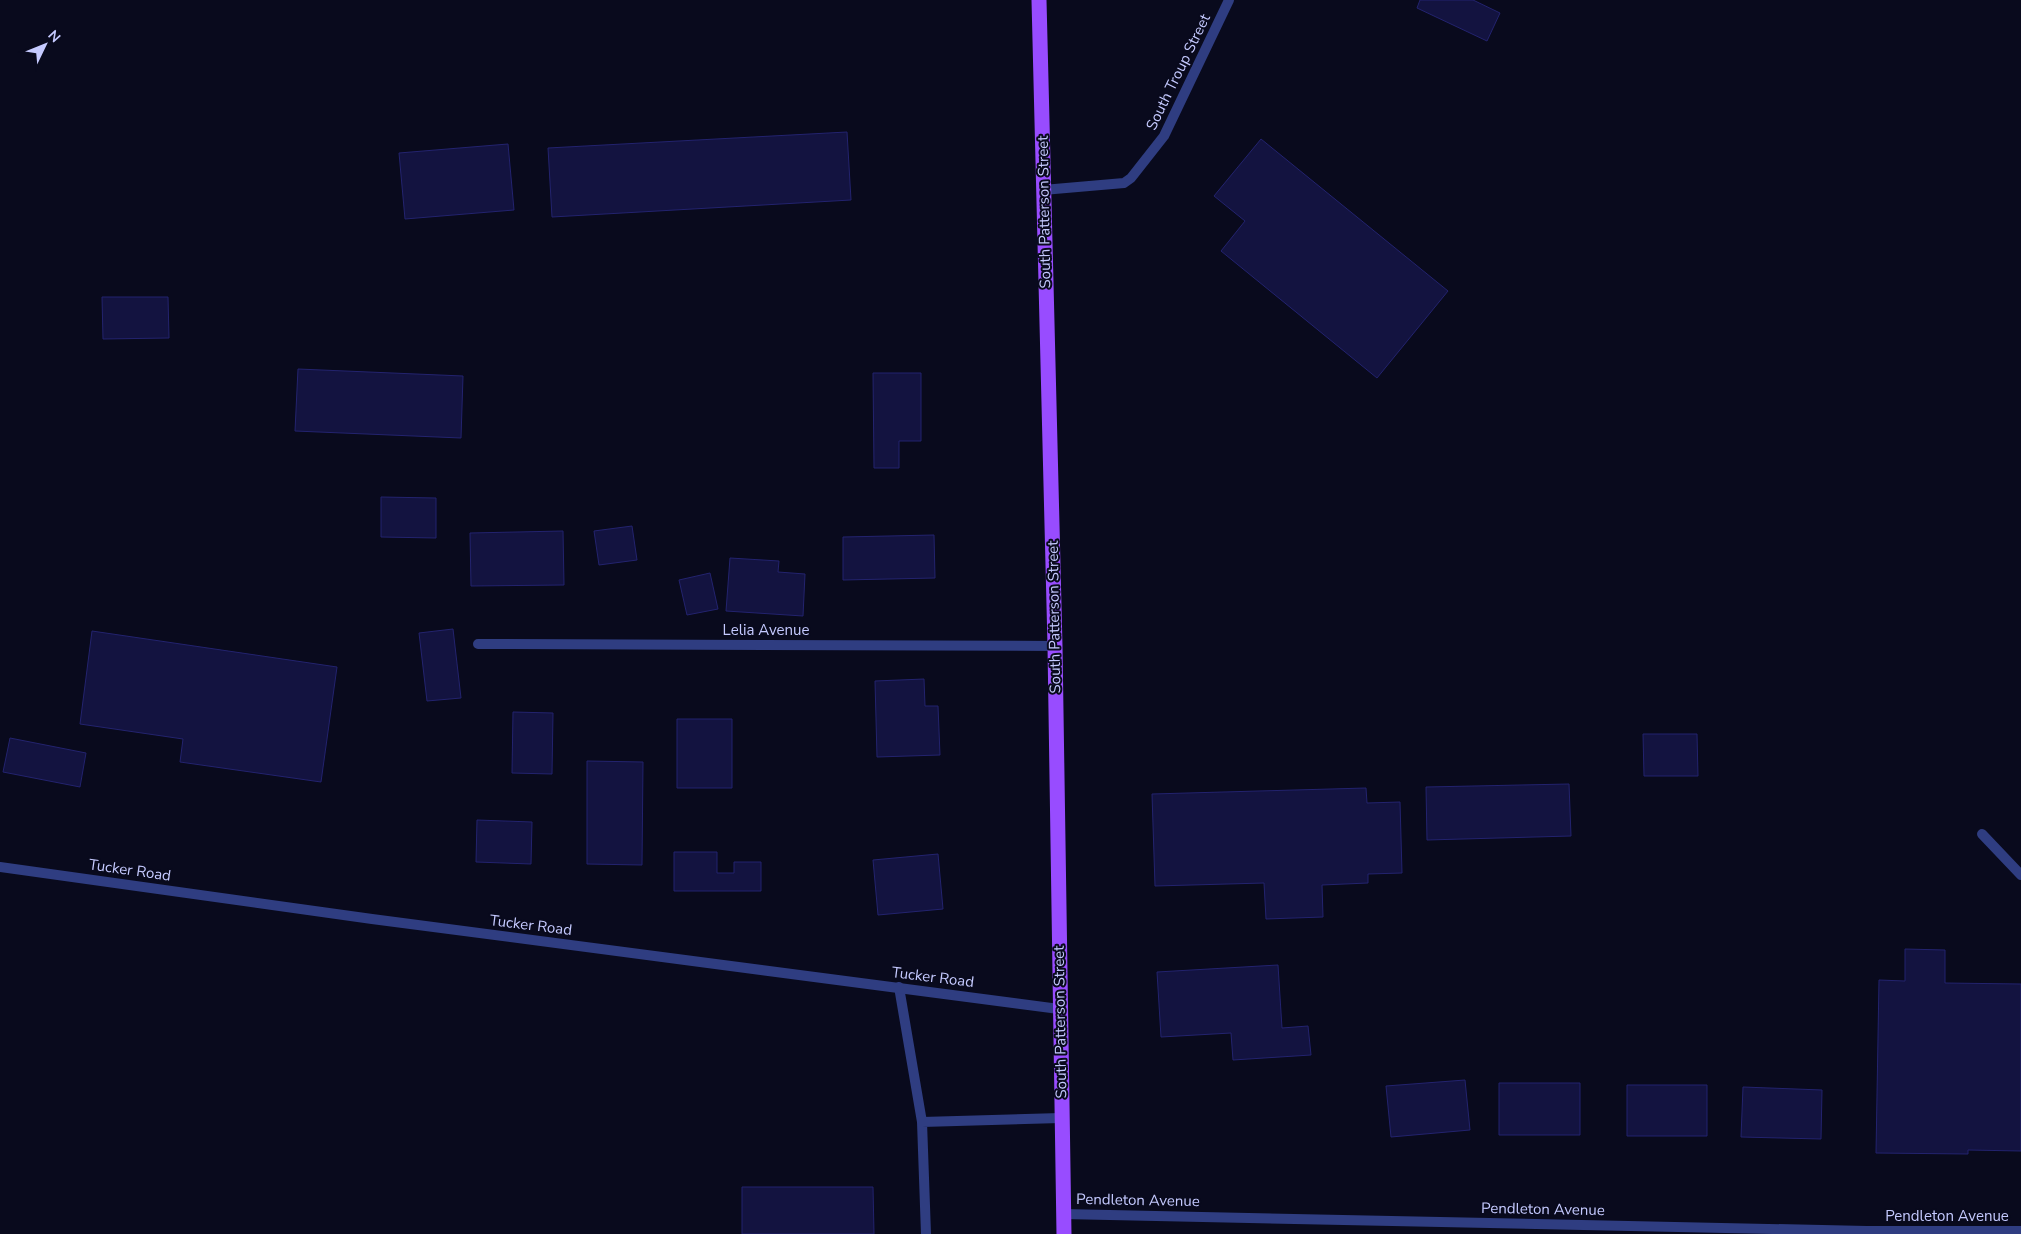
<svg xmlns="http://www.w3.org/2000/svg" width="2021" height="1234" viewBox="0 0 2021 1234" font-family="'Nunito Sans',sans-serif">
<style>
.building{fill:#131340;stroke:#23236e}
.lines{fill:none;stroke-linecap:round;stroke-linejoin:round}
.lane{stroke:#2f3d81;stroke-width:10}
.street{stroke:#2f3d81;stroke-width:10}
.primary{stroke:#984cff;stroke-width:15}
.labels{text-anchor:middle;stroke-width:4;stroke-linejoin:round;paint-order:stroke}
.street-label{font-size:15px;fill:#c5caff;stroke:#090a1d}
</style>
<rect width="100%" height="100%" fill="#090a1d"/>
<!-- building -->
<path class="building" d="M1420,0H1473L1500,13L1487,41L1417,8Z
M847,132L851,200L552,217L548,148Z
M1261,139L1448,291L1377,378L1221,251L1245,221L1214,196Z
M508,144L514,210L405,219L399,153Z
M102,297H168L169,338L103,339Z
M298,369L463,376L461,438L295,431Z
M873,373H921V441H899V468H874Z
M381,497L436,498V538L381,537Z
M632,526L637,560L599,565L594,531Z
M563,531L564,585L471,586L470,533Z
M934,535L935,578L843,580V537Z
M730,558L779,561L778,572L805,574L803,616L726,611Z
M710,573L718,609L687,615L679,580Z
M453,629L461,698L427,701L419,633Z
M92,631L337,667L321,782L180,762L183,739L80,724Z
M924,679L925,706H938L940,755L877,757L875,681Z
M513,712L553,713L552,774L512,773Z
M677,719H732V788H677Z
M1643,734H1697L1698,776H1644Z
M10,738L86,753L80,787L3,772Z
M587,761L643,762L642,865L587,864Z
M1569,784L1571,836L1427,840L1426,787Z
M1366,788L1367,803L1400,802L1402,873L1368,874V883L1322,885L1323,917L1266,919L1264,883L1155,886L1152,794Z
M477,820L532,822L531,864L476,862Z
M674,852H717V873H734V862H761V891H674Z
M938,854L943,909L878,915L873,860Z
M1905,949L1945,950V983L2021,984V1151L1968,1150V1154L1876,1153L1879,980L1905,981Z
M1278,965L1282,1028L1308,1026L1311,1055L1233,1060L1231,1033L1161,1037L1157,972Z
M1465,1080L1470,1130L1391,1137L1386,1086Z
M1499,1083H1580V1135H1499Z
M1627,1085H1707V1136H1627Z
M1743,1087L1822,1090L1821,1139L1741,1137Z
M742,1187H873L874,1234H742Z"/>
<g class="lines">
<!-- lane -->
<path class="lane" d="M899,987L922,1122
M926,1234L922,1122L1061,1118"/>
<!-- street -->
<path class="street" d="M1043,190L1124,183L1131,178L1164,136L1229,0
M478,644L1055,646
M1982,834L2021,875
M0,867L372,919L1059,1009
M1063,1214L1867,1231H2021"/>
<!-- primary -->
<path class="primary" d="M1039,0L1055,646L1064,1234"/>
</g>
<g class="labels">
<!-- street labels -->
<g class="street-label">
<text transform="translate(1178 72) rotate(-64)" y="5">South Troup Street</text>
<text transform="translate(1044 212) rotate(-91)" y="5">South Patterson Street</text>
<text transform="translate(1054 617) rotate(-91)" y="5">South Patterson Street</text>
<text x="766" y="635">Lelia Avenue</text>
<text transform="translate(130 870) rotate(8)" y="5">Tucker Road</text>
<text transform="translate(531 925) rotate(7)" y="5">Tucker Road</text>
<text transform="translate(933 977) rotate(7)" y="5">Tucker Road</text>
<text transform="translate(1060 1022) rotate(-91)" y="5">South Patterson Street</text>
<text transform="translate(1138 1200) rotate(1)" y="5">Pendleton Avenue</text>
<text transform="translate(1543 1209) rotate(1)" y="5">Pendleton Avenue</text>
<text x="1947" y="1221">Pendleton Avenue</text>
</g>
</g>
<!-- north arrow -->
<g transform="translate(45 45) rotate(47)" stroke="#090a1d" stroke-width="4" paint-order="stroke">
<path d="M0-4L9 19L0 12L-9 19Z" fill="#c5caff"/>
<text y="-8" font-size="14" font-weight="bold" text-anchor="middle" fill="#c5caff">N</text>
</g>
</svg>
